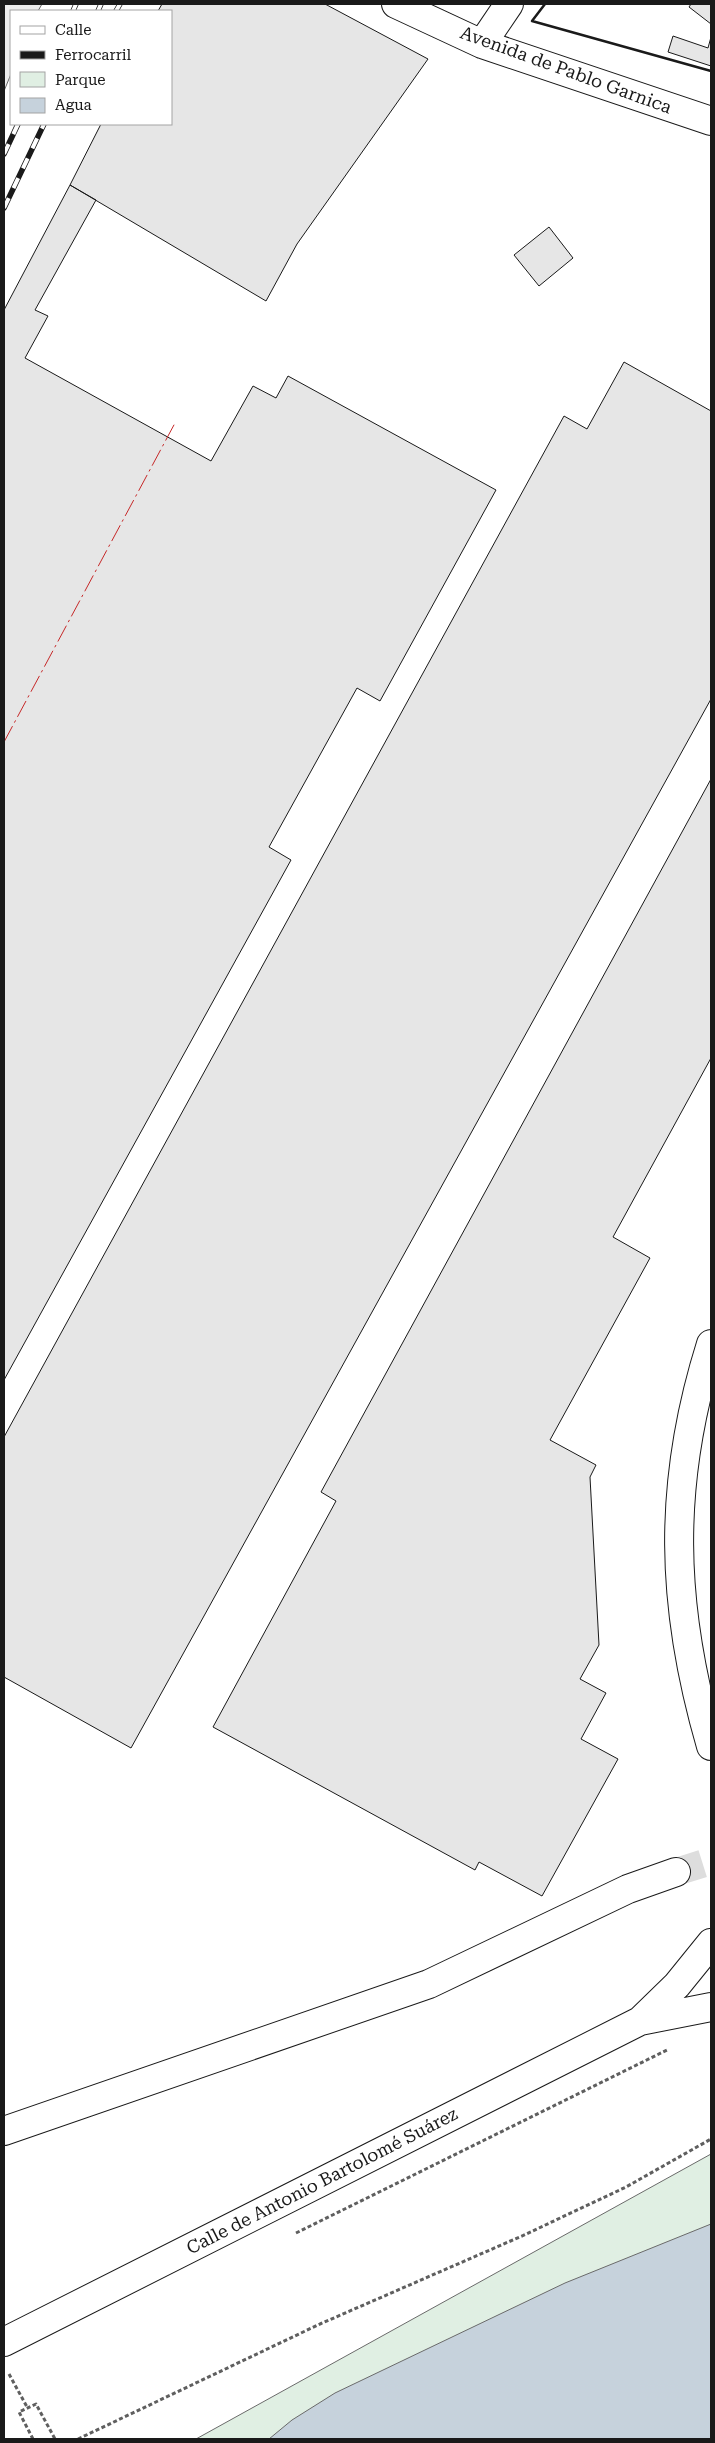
<svg xmlns="http://www.w3.org/2000/svg" width="715" height="2443" viewBox="0 0 715 2443" font-family="'Roboto Serif',serif">
<style>
.green{fill:#e0efe3;stroke:#6a6a6a}
.parking{fill:#ededed;stroke:#6a6a6a}
.water{fill:#c6d2dc;stroke:#6a6a6a}
.building{fill:#e6e6e6;stroke:#1a1a1a}
.lines{fill:none;stroke-linecap:round;stroke-linejoin:round}
.minor-tunnel{stroke:#ddd;stroke-width:28;stroke-dasharray:28 14;stroke-linecap:butt}
.minor-casing{stroke:#1a1a1a;stroke-width:30}
.major-casing{stroke:#1a1a1a;stroke-width:30}
.path{stroke:#5f5f5f;stroke-width:3;stroke-dasharray:4 2.5;stroke-linecap:butt}
.minor{stroke:#fff;stroke-width:28}
.major{stroke:#fff;stroke-width:28}
.rail-casing{stroke:#1a1a1a;stroke-width:5.5}
.rail{stroke:#fff;stroke-width:4;stroke-dasharray:11;stroke-linecap:butt}
.wall{stroke:#1a1a1a;stroke-width:2.5}
.power{stroke:#c62828;stroke-width:1;stroke-dasharray:18 4 2.5 4;stroke-linecap:butt}
.labels{text-anchor:middle;stroke-width:4;stroke-linejoin:round;paint-order:stroke}
.street-label{font-size:18px;fill:#1a1a1a;stroke:#fff}
</style>
<rect width="100%" height="100%" fill="#fff"/>
<!-- green -->
<path class="green" d="M711,2154V2253L297,2439H196Z"/>
<!-- parking -->
<path class="parking" d="M4,4H42L38,11H11V74L4,91Z"/>
<!-- water -->
<path class="water" d="M711,2224V2439H269L292,2420L335,2393L565,2283Z"/>
<!-- building -->
<path class="building" d="M162,4H325L428,59L297,244L266,301L70,185L101,124H171V11H158Z
M691,4H711V24L689,7Z
M673,36L708,48L711,37V66L668,52Z
M70,185L96,200L35,310L48,316L25,358L211,461L253,386L276,398L288,376L496,490L380,701L357,688L269,847L291,860L4,1380V310Z
M549,227L573,258L539,286L514,255Z
M624,362L711,411V699L131,1748L4,1677V1437L564,416L587,429Z
M711,779V1058L613,1237L650,1258L550,1440L596,1465L590,1477L599,1645L580,1679L606,1693L581,1739L618,1759L542,1896L479,1862L475,1870L213,1727L336,1501L321,1492Z"/>
<g class="lines">
<!-- minor-tunnel -->
<path class="minor-tunnel" d="M676,1872L711,1861"/>
<!-- minor casing -->
<g class="minor-casing">
<path id="minor" d="M396,4L482,44L711,121
M482,44L509,4
M711,1344C667,1484 670,1605 711,1746
M4,2131L429,1984L628,1889L676,1872"/>
</g>
<!-- major casing -->
<g class="major-casing">
<path id="major" d="M640,2021L677,1985L711,1943
M4,2342L640,2021L711,2007"/>
</g>
<!-- path -->
<path class="path" d="M296,2233L667,2050
M9,2374L27,2407
M33,2439L19,2412L36,2404L55,2439
M78,2439L320,2324L522,2236L626,2187L711,2139"/>
<!-- minor -->
<use href="#minor" class="minor"/>
<!-- major -->
<use href="#major" class="major"/>
<!-- rail casing -->
<g class="rail-casing">
<path id="rail" d="M73,11L76,4
M98,11L101,4
M116,11L120,4
M4,154L18,124
M4,208L44,124"/>
</g>
<!-- rail -->
<use href="#rail" class="rail"/>
<!-- wall -->
<path class="wall" d="M545,4L532,21L711,71"/>
<!-- power -->
<path class="power" d="M4,742L175,423"/>
</g>
<g class="labels">
<!-- street labels -->
<g class="street-label">
<text transform="translate(566 70) rotate(20)" y="6">Avenida de Pablo Garnica</text>
<text transform="translate(322 2181) rotate(-27)" y="6">Calle de Antonio Bartolomé Suárez</text>
</g>
</g>
<!-- border -->
<rect width="715" height="2443" fill="none" stroke="#1a1a1a" stroke-width="10"/>
<!-- legend -->
<rect x="10" y="10" width="162" height="115" fill="#ffffff" stroke="#a3a3a3"/>
<rect x="20" y="26" width="25" height="8" fill="#ffffff" stroke="#a3a3a3"/>
<text x="55" y="35" font-size="15" fill="#1a1a1a">Calle</text>
<rect x="20" y="51" width="25" height="8" fill="#1a1a1a" stroke="#a3a3a3"/>
<text x="55" y="60" font-size="15" fill="#1a1a1a">Ferrocarril</text>
<rect x="20" y="72" width="25" height="15" fill="#e0efe3" stroke="#a3a3a3"/>
<text x="55" y="85" font-size="15" fill="#1a1a1a">Parque</text>
<rect x="20" y="98" width="25" height="15" fill="#c6d2dc" stroke="#a3a3a3"/>
<text x="55" y="110" font-size="15" fill="#1a1a1a">Agua</text>
</svg>
